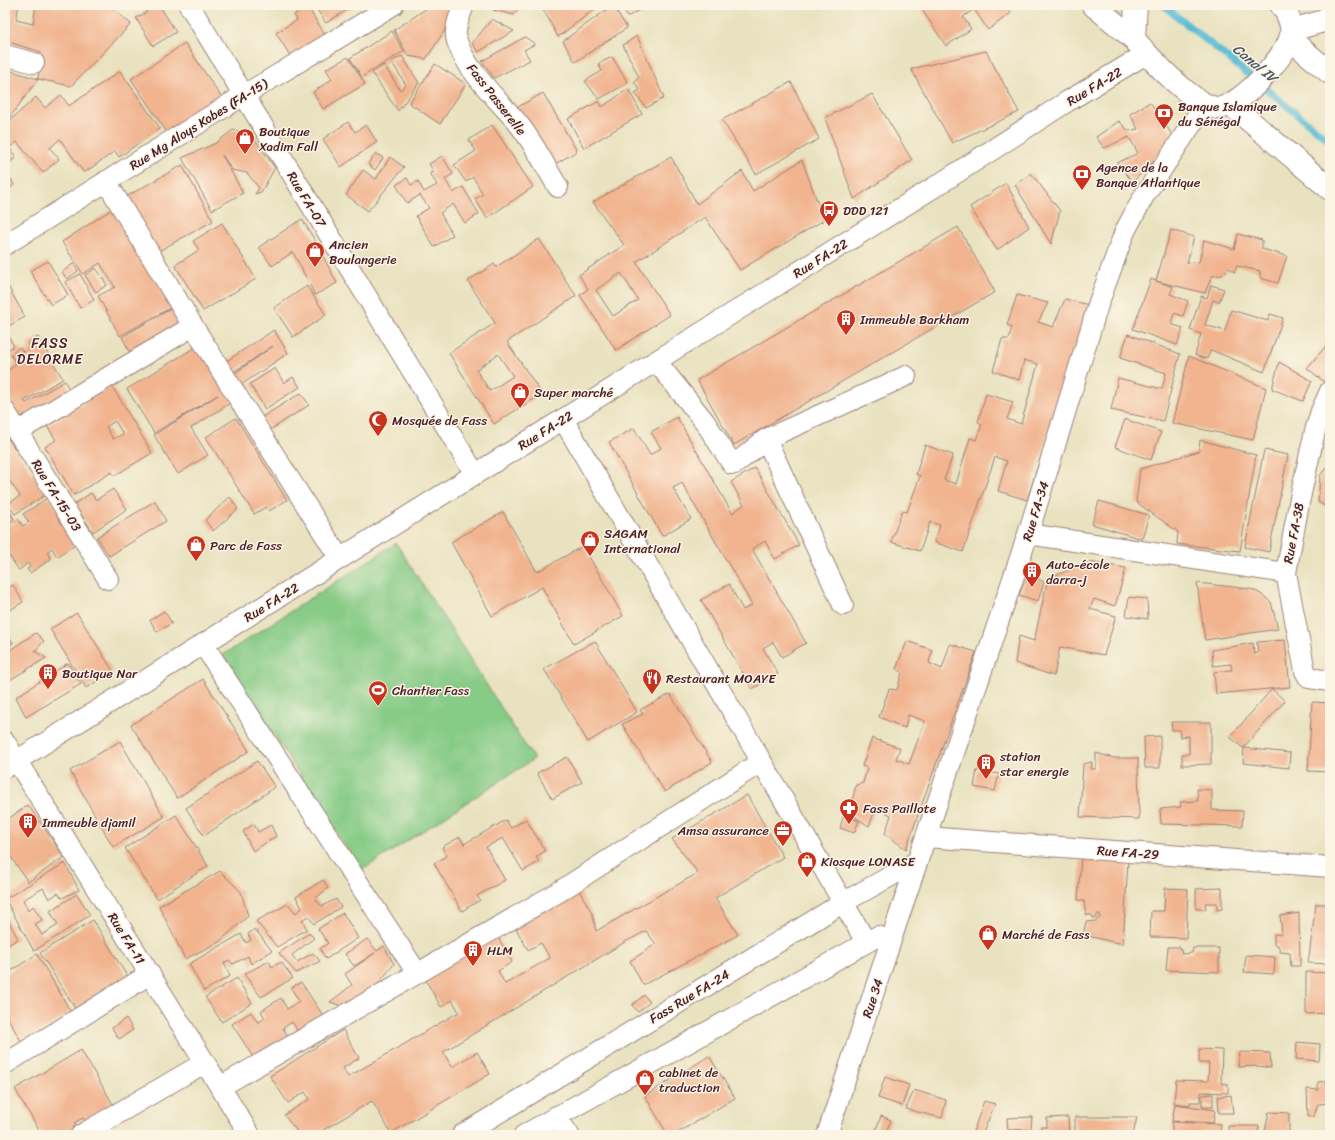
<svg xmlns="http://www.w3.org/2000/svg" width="1335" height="1140" viewBox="0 0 1335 1140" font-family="Sriracha,sans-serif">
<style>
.green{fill:#86cb86;stroke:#687558}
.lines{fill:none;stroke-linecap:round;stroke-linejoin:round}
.stream{stroke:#56bbd4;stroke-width:7}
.building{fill:#f1b48f;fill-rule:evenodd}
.minor-casing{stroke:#9a8076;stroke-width:22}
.tertiary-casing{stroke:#9a8076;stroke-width:24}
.secondary-casing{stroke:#9a8076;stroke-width:24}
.minor{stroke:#fff;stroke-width:20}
.tertiary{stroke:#fff;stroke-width:22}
.secondary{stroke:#fff;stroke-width:22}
.labels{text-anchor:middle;stroke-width:3;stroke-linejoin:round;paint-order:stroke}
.street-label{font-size:13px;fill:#4a1f2b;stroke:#fcf5e5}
.poi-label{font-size:13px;fill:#4a1f2b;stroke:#fcf5e5;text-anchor:start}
.water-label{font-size:14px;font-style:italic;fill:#4e5666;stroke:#fcf5e5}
.neighbourhood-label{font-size:14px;letter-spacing:1px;fill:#4a1f2b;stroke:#fcf5e5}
</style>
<rect width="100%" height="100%" fill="#fcf5e5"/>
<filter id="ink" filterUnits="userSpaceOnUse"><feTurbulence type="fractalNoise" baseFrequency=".025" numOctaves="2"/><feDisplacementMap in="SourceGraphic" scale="8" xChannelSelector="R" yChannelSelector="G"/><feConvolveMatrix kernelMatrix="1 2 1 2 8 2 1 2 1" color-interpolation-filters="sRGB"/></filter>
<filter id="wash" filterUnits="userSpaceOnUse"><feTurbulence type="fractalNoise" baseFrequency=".012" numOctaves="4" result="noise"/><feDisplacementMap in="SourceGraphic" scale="16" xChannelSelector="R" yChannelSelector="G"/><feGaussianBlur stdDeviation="0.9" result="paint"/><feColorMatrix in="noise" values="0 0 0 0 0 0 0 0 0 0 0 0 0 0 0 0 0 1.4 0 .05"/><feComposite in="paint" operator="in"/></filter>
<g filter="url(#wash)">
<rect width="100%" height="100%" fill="#e9e2c0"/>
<!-- green -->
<path class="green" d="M396,543L534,759L361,871L223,655Z"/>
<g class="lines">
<!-- stream -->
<path class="stream" d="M1163,5L1330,141"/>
</g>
<g id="blocks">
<!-- building -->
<path class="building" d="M5,5H19L16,20L33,24L36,5H109L131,24L71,86L38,79L5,124V69L38,79L41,52L5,41Z
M143,5H159L176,32L153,46L136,18L147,12Z
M314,5H355L326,23Z
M432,5H457L458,10L426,59L408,56L394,30Z
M497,5H520L514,15L493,10Z
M541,5H600L558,37Z
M613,5L627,28L575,62L563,41Z
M621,5H639L641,9L627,17Z
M919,5H1006L1011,13L988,30L974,9L963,17L971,29L946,46Z
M307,6L325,35L291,57L276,33L297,20L294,15Z
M492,19L514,31L478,52L472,43Z
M392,31L404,51L362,77L350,58Z
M637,36L664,98L646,108L635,93L640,90L634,82L639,77L623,45Z
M525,37L535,44L524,50L530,60L494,78L482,61Z
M185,43L222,98L168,134L131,79Z
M986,51L1019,112L952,143L911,69Z
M402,56L419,83L398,111L372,73L384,65L400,90L406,85L391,61Z
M348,57L365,84L323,109L313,92L332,79L326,69Z
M612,57L628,83L599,99L585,81L602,71L598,64Z
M435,64L466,84L440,124L409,103Z
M120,71L160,128L119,157L115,151L84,173L60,139L50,148L59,159L43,173L17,142L9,148L16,157L5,167V125L36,97L45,108L61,95L69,106Z
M791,82L819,139L756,174L722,120Z
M628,89L642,114L584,148L568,119L599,101L602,107Z
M543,93L577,151L552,166L518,107Z
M872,94L912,160L854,199L825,118Z
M1150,102L1175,139L1133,182L1117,163L1138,153L1129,137L1104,148L1096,137L1119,121L1129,131L1138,129L1130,114Z
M348,122L355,132L366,125L377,142L341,167L323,139Z
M492,125L533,187L487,218L475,199L483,194L473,177L466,182L454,165L476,151L469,140Z
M233,130L251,134L275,168L261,192L255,194L259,188L247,173L232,170L222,155L243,193L212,210L182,158L216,143Z
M376,153L383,158L375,170L368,164Z
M442,156L453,174L445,179L453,193L463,187L479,214L465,223L453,204L440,213L453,235L434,247L416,216L429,208L420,195L407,203L396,185L407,178L411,185L418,181L424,192L437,185L430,173L434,172L429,164Z
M390,157L404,167L368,211L346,195L363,170L376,179Z
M671,157L697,204L742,171L753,191L802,160L824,220L740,270L705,217L636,262L670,315L616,350L580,295L588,289L579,275L624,245L593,202ZM621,273L638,300L613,316L596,290Z
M182,165L213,221L155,253L124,198Z
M1031,173L1060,211L1051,244L1015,185Z
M11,179L14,185L5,193V183Z
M1006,183L1029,227L997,250L970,207Z
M112,209L172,307L120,336L98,296L115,287L100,263L83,274L62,242Z
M302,219L314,239L337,283L315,295L293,252L272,266L259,247Z
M222,223L256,279L203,311L175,265L199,250L193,241Z
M958,227L995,292L734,445L697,380Z
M1171,230L1194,237L1187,263L1199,262L1204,240L1234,249L1238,234L1262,240V249L1287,256L1278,283L1260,278V271L1237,266L1234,272L1229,268L1222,275L1212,276L1205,293L1156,281L1173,287L1170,294L1188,301L1183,316L1174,313L1171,324L1183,328L1177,345L1133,329L1151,279L1156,281Z
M539,239L576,296L507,342L542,394L494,424L449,353L495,323L468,281L494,264L496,267ZM498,354L513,376L490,391L476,370Z
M48,261L68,295L51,305L30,271Z
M73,264L78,271L67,279L62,272Z
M96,268L107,285L96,292L85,275Z
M80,274L94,300L80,308L65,282Z
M1211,285L1224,289L1219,302L1213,300L1205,325L1225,331L1231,310L1268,321L1270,314L1283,318L1264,372L1211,350L1207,359L1195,355L1201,334L1190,330L1201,296L1207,298Z
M8,286L25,317L5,328V288Z
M307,286L326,315L293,337L274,308Z
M1017,295L1048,303L1038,322L1053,327L1065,299L1089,305L1027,500L998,491L1007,461L995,457L963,552L934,542L940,525L930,522L920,551L891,542L902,511L907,512L920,476L916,474L925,445L953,455L944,480L956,484L970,438L976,440L982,424L978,422L986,394L1013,402L1007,419L1021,424L1038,364L1024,360L1019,380L993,371L1002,339H1009L1012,327L1007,325Z
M172,308L184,329L133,358L122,337Z
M5,330L14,346L5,351Z
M274,330L288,353L241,385L234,374L273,346L232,373L225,362Z
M1128,334L1180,354L1163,421L1111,410L1118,378L1162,389L1166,373L1120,358Z
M38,337L63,379L24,401L26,403L65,381L71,393L19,418L5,393V362L9,370L16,364L11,355L19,347L23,352L29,348L27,343Z
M1330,341V383L1328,385L1307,368Z
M199,345L232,402L191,428L208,455L178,474L154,435L218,395L154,433L127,389Z
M1189,356L1266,388L1253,440L1172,423Z
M1279,362L1312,381L1303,401L1272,389Z
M275,368L284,383L293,377L300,387L265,409L250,384Z
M112,386L152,453L114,476L112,472L74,495L45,447L56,440L47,426ZM115,421L123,434L113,439L106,427Z
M301,393L309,405L270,430L262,417Z
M677,417L732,513L744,505L731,482L755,468L799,545L775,559L765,541L752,549L806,643L782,657L773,642L763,648L778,674L752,689L701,600L729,584L743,610L752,605L682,483L673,488L691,519L662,536L609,442L634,428L650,455L661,448L651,432Z
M236,418L287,500L269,511L266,507L254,514L206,437Z
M1125,419L1161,432L1151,460L1115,447Z
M6,436L47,494L15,514L8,504L20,496L5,474Z
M1200,440L1256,455L1240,551L1177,544L1178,532L1136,502L1140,469L1199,451Z
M1264,450L1288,455L1269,552L1245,547Z
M1330,467V509L1318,502L1320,476L1325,469Z
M113,489L127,509L93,532L74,504L91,493L96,500Z
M49,497L79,541L57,557L52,548L47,552L51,559L30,573L27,569L30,567L28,563L19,570L5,550V527L18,519L23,526L29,522L23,514Z
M230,497L238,509L213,531L205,520Z
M155,501L166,521L109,556L97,537Z
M1099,501L1149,515L1142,539L1092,524Z
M5,504L14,519L5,525Z
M503,512L537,572L583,546L623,616L574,644L542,587L492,616L451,542Z
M1090,562L1126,568L1115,606L1094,599L1090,609L1116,616L1104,655L1060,647L1054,676L1015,663L1019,636L1034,641L1048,578Z
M1028,574L1044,582L1038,601L1019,595Z
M1197,583L1251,589L1261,594L1271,602L1278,629L1205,640Z
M13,585L23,602L5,613V590Z
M1129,597L1147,599L1148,619L1126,616Z
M164,611L172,623L157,632L150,620Z
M77,613L113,671L86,688L50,629Z
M5,630L13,643L5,648Z
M36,633L44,641L35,651L46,658L5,683V653Z
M1285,640L1290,687L1216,694L1214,672L1232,670L1231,664L1213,666L1212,650L1253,643L1254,654L1258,653L1257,642Z
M595,641L637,712L588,742L544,669Z
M907,641L932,650L929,663L942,669L950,644L976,652L906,849L885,834L891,815L876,808L869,826L849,813L856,785L863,783L867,768L862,766L872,738L900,748L896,759L909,764L925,721L908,715L905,728L879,717L889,689L897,690L902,672L896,669Z
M68,663L81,684L26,717L16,697Z
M203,679L249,751L177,798L131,725Z
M1272,689L1285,701L1243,748L1230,737Z
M670,694L712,762L665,792L622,724L643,714L640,710Z
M1312,702L1330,703V772L1308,771Z
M1171,722H1211V764L1182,765V754H1189V736L1180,737V730H1172Z
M1160,736V768H1145L1144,737Z
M120,741L164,817L113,847L70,771Z
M1244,748L1290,753L1289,768L1243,763Z
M1096,753L1114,758H1138L1139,819L1080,817L1083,764L1092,762L1091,769H1096Z
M567,757L582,782L552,799L537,773Z
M257,761L275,787L204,836L186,808Z
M977,770L999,774L995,791L974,787Z
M1197,789L1212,790V810L1243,811L1242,826L1161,824L1160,809L1181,807L1180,802L1198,801Z
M747,795L783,857L715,898L738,935L643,985L630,961L656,944L646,931L625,942L443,1052L452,1067L477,1052L490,1074L391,1133L372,1101L315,1135H300L284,1115L310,1099L305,1092L288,1103L270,1076L343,1030L359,1058L343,1068L348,1077L459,1012L452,1000L441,1007L424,977L496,934L512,962L498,971L505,984L550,958L541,943L528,950L514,925L577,887L592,913L596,931L698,873L672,839Z
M28,805L64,857L28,882L11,857L5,861V821Z
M176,815L208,866L157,899L125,848Z
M844,815L859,821L854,833L840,828Z
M526,819L545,851L536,857L539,862L523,871L503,838L486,847L505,880L477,896L480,900L462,911L434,863L447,856L442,847L460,837L464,844L506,820L511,828Z
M254,824L258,832L271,825L276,836L253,851L243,831Z
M1081,858L1128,861L1123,944L1083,935L1086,922L1096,921L1100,918V914H1097V918H1093L1092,915H1086L1084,901L1078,900Z
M65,863L79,890L62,898L58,893L49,899L43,888L23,900L28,911L33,906L42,920L35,924L42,935L58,925L50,911L77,894L90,915L34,951L5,899Z
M220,871L241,892L248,916L219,942L185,959L159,906Z
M323,880L328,888L315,899L322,906L336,899L341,907L314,924L308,916L302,920L307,929L277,947L256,921L288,904L296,913L302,908L296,897Z
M1165,888L1188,889L1186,938L1150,937L1151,911H1164Z
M1222,888V909L1217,910V903H1205L1206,909H1196V889Z
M1316,904H1330V964L1308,963Z
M343,913L358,938L326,959L320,949L328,943L318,929Z
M1299,913L1300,966H1291L1290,953L1280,952L1278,945H1274V934H1282L1280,916Z
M5,914L18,939L5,947Z
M93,920L127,976L75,1008L40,953Z
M255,929L272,951L251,964L248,956L233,964L229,960L224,963L230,976L204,991L189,964L241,934L246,943L251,940L248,934Z
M309,933L314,938L292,955L297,962L313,953L320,961L296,973L279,953Z
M367,939L377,951L384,946L394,964L370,994L351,1009L330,1002L352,985L345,974L375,953L354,966L345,954Z
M1168,947H1180L1182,954L1192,953L1193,948H1219V972L1166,970Z
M37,954L71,1012L22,1043L5,1013V975Z
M1246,955L1275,957L1274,974L1244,972Z
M269,961L272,967L281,962L293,978L261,997L244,974Z
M1306,972L1330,973V1013L1306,1014Z
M237,978L252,1003L222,1022L205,997Z
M301,982L324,1017L299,1033L292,1022L283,1028L289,1038L255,1060L232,1024L251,1012L258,1023L265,1018L261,1011L281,998L287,1009L299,1001L291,988Z
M644,995L650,1002L638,1012L632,1005Z
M126,1018L133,1030L119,1039L112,1028Z
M1297,1042L1320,1044L1319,1061L1296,1059Z
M1199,1049L1222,1050L1221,1083L1228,1084V1093L1201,1092L1200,1102H1190V1105L1174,1103L1176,1080L1208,1081L1209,1063H1199Z
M81,1050L114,1106L86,1122L83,1118L74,1123L77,1128L65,1135H42L15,1089Z
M1240,1052L1270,1053L1271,1068L1258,1066L1238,1067Z
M709,1056L735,1098L674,1135H668L645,1096Z
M885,1077L909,1085L902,1106L878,1098Z
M1327,1081L1329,1103L1318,1104L1314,1116L1308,1117L1307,1089L1318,1090V1082Z
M914,1090L946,1100L942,1118L906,1109Z
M1213,1094V1106H1202V1095Z
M1231,1095L1233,1113H1219L1218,1097Z
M984,1101L995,1104L982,1135H972Z
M1175,1104L1215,1110L1213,1123L1172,1121Z
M1269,1112L1289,1113V1132L1265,1131Z
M881,1116L891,1120L885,1135H874Z
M1032,1117L1031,1129L1008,1130L1007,1118Z
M1068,1117L1069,1135H1041L1040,1127H1047V1118Z
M1075,1117H1137L1133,1135H1075Z
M1172,1122L1221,1124L1220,1135L1172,1134Z
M1228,1126H1259L1258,1135H1229Z"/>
</g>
</g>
<g filter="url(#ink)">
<use href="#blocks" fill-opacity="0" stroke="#9a8076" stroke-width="1"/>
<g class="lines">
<!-- minor casing -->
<g class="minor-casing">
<path id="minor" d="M189,5L475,474
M464,5C460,15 453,30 457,41C466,70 497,99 517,122C533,141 545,166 558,187
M5,55L34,63
M106,181L193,326L340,559
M5,245L244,95L393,5
M656,361L705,422L732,464H735L766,439L906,376
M1330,391L1321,411L1315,431L1300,498L1286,573L1305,671L1309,678L1330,681
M5,411L108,579
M563,419L866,942
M17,432L193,326
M766,439L843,605
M1028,534L1286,573
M203,644L417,973
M5,742L250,1135
M5,768L944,181L1068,101L1146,54
M926,837L1330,867
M5,1064L150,974
M220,1087L557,893L761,762
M556,1116L569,1135
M81,1135L204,1063
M462,1135L844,902L918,861
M524,1135L878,936
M827,1135L895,928L1028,534L1099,302L1125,231L1144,196L1205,104"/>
</g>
<!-- tertiary casing -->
<g class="tertiary-casing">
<path id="tertiary" d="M1292,30L1320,22L1330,16"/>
</g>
<!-- secondary casing -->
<g class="secondary-casing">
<path id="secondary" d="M1093,5L1134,39
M1136,5L1134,39C1149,57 1194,106 1217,108C1238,109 1284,58 1290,39C1294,28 1288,13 1281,5
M1290,39L1330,73
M1231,105L1330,189"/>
</g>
<!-- minor -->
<use href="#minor" class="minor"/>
<!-- tertiary -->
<use href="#tertiary" class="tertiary"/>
<!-- secondary -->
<use href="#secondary" class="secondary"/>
</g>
</g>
<!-- icons -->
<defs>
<g id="bank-pin" transform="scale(1)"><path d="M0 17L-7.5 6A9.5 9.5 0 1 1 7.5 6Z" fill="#c8321e" stroke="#fcf5e5"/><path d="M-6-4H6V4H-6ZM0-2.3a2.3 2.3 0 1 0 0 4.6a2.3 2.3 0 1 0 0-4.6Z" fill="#fff"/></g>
<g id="shop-pin" transform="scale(1)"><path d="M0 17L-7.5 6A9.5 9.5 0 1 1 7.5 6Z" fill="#c8321e" stroke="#fcf5e5"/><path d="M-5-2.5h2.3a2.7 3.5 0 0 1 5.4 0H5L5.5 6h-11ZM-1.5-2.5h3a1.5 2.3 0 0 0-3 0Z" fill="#fff"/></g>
<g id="bus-pin" transform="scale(1)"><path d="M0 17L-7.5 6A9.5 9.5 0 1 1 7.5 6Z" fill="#c8321e" stroke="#fcf5e5"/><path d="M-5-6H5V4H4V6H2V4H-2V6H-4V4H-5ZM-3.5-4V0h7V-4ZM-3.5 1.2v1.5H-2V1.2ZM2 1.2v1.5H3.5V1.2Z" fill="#fff"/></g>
<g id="building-pin" transform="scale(1)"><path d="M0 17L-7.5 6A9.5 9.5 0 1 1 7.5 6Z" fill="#c8321e" stroke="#fcf5e5"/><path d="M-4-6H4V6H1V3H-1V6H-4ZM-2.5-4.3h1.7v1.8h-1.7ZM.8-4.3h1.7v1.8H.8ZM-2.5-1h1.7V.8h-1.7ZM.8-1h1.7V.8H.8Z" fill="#fff"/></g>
<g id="mosque-pin" transform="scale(1)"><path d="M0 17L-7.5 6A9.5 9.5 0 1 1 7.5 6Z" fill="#c8321e" stroke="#fcf5e5"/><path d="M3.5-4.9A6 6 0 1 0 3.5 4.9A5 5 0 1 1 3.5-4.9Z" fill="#fff"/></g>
<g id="restaurant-pin" transform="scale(1)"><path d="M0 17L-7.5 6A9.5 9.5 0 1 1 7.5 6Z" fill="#c8321e" stroke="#fcf5e5"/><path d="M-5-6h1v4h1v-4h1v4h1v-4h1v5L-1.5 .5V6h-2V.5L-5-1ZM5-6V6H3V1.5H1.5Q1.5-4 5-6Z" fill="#fff"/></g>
<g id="stadium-pin" transform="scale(1)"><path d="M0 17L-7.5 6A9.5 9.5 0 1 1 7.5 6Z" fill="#c8321e" stroke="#fcf5e5"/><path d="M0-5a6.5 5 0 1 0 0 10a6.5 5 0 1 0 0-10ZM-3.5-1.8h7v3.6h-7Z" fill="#fff"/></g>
<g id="pharmacy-pin" transform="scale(1)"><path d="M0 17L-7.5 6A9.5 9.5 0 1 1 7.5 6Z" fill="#c8321e" stroke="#fcf5e5"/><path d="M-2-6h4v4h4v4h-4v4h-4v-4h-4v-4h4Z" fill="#fff"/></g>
<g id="office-pin" transform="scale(1)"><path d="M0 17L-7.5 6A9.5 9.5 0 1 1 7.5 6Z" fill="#c8321e" stroke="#fcf5e5"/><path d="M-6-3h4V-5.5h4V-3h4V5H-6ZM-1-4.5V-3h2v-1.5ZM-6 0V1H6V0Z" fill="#fff"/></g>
</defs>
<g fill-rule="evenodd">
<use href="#bank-pin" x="1164" y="113"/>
<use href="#shop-pin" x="245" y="138"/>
<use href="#bank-pin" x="1082" y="174"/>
<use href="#bus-pin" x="829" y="210"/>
<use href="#shop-pin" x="315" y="251"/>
<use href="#building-pin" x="846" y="319"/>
<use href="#shop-pin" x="520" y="392"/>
<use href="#mosque-pin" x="378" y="420"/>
<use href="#shop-pin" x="590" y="540"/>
<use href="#shop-pin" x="196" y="545"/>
<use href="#building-pin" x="1032" y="571"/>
<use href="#building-pin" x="48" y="673"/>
<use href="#restaurant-pin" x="652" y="678"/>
<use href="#stadium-pin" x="378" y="690"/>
<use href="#building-pin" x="986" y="763"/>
<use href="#pharmacy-pin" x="849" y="808"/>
<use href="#building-pin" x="28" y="822"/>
<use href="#office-pin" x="783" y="830"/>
<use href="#shop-pin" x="807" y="861"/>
<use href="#shop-pin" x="988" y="934"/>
<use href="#building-pin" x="473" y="950"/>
<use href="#shop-pin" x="645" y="1079"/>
</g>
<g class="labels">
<!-- street labels -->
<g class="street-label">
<text transform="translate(1094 86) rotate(-31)" y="5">Rue FA-22</text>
<text transform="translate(497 99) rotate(52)" y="5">Fass Passerelle</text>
<text transform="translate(198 124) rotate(-32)" y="5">Rue Mg Aloys Kobes (FA-15)</text>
<text transform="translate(307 199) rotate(59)" y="5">Rue FA-07</text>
<text transform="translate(820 258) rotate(-32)" y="5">Rue FA-22</text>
<text transform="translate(545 430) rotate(-32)" y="5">Rue FA-22</text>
<text transform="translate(57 495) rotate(58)" y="5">Rue FA-15-03</text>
<text transform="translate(1035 511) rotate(-73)" y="5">Rue FA-34</text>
<text transform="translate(1293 533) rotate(-79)" y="5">Rue FA-38</text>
<text transform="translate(271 602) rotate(-32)" y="5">Rue FA-22</text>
<text transform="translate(1128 852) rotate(4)" y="5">Rue FA-29</text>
<text transform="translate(127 938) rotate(58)" y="5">Rue FA-11</text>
<text transform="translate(689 996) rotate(-31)" y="5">Fass Rue FA-24</text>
<text transform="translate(872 998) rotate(-72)" y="5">Rue 34</text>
</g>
<!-- poi labels -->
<g class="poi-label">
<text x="1178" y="111">Banque Islamique<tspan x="1178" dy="15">du Sénégal</tspan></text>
<text x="259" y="136">Boutique<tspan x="259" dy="15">Xadim Fall</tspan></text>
<text x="1096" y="172">Agence de la<tspan x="1096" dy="15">Banque Atlantique</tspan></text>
<text x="843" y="215">DDD 121</text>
<text x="329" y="249">Ancien<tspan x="329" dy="15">Boulangerie</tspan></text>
<text x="860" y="324">Immeuble Barkham</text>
<text x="534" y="397">Super marché</text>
<text x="392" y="425">Mosquée de Fass</text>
<text x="604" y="538">SAGAM<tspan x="604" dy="15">International</tspan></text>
<text x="210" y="550">Parc de Fass</text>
<text x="1046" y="569">Auto-école<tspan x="1046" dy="15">darra-j</tspan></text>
<text x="62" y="678">Boutique Nar</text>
<text x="666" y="683">Restaurant MOAYE</text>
<text x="392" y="695">Chantier Fass</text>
<text x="1000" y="761">station<tspan x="1000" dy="15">star energie</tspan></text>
<text x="863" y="813">Fass Paillote</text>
<text x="42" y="827">Immeuble djamil</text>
<text x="769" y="835" text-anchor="end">Amsa assurance</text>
<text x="821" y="866">Kiosque LONASE</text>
<text x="1002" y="939">Marché de Fass</text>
<text x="487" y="955">HLM</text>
<text x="659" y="1077">cabinet de<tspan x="659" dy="15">traduction</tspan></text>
</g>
<!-- water labels -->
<g class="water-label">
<text transform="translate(1255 63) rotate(39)" y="5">Canal IV</text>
</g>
<!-- neighbourhood labels -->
<g class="neighbourhood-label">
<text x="50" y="348">FASS<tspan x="50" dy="16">DELORME</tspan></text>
</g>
</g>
<!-- margin -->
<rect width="1335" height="1140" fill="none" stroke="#fcf5e5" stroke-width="20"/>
</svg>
